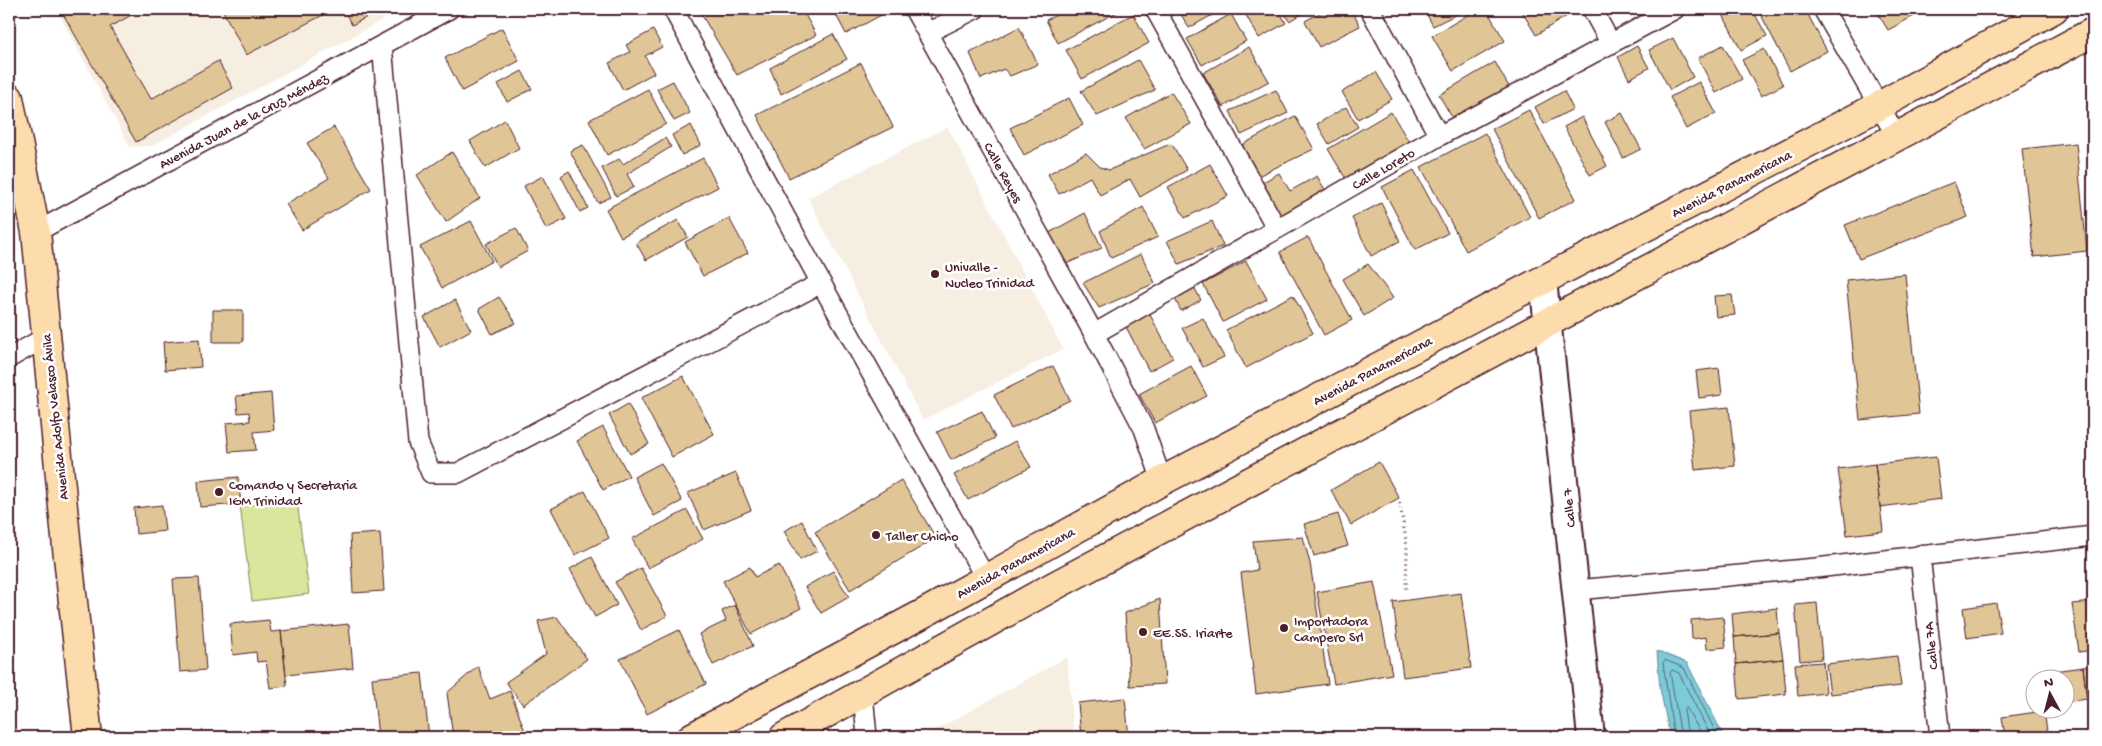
<svg xmlns="http://www.w3.org/2000/svg" width="2102" height="746" viewBox="0 0 2102 746" font-family="'Gochi Hand',sans-serif">
<style>
.built{fill:#f6eee0}
.green{fill:#d8e79b;stroke:#918363}
.water{fill:#7ccbd9;stroke:#688693}
.lines{fill:none;stroke-linecap:round;stroke-linejoin:round}
.shore{stroke:#5e6471;stroke-width:1}
.building{fill:#e0c696;stroke:#4a1f2b}
.street-casing{stroke:#4a1f2b;stroke-width:22}
.secondary-casing{stroke:#4a1f2b;stroke-width:30}
.highway-casing{stroke:#4a1f2b;stroke-width:31}
.path{stroke:#4a1f2b;stroke-width:3;stroke-dasharray:1 4;stroke-linecap:butt}
.street{stroke:#fff;stroke-width:19}
.secondary{stroke:#fff;stroke-width:26}
.highway{stroke:#fcdcac;stroke-width:28}
.poi-dot{fill:#4a1f2b;stroke:#fff;stroke-width:2}
.labels{text-anchor:middle;stroke-width:5;stroke-linejoin:round;paint-order:stroke}
.street-label{font-size:14px;fill:#4a1f2b;stroke:#fff}
.poi-label{font-size:14px;fill:#4a1f2b;stroke:#fff;text-anchor:start}
</style>
<rect width="100%" height="100%" fill="#fff"/>
<filter id="ink" filterUnits="userSpaceOnUse"><feTurbulence type="fractalNoise" baseFrequency=".02" numOctaves="2"/><feDisplacementMap in="SourceGraphic" scale="10" xChannelSelector="R" yChannelSelector="G"/><feConvolveMatrix kernelMatrix="1 2 1 2 8 2 1 2 1" color-interpolation-filters="sRGB"/></filter>
<g filter="url(#ink)">
<!-- built -->
<path class="built" d="M56,9H403L152,146L130,147Z
M948,127L1063,349L923,420L808,198Z
M1067,657L1074,737H923Z"/>
<!-- green -->
<path class="green" d="M297,500L309,594L252,601L240,506Z"/>
<!-- water -->
<path class="water" d="M1657,651L1687,663L1724,737H1670L1660,688Z"/>
<g class="lines">
<!-- shore -->
<path class="shore" d="M1674,737L1663,663L1665,660L1684,668L1718,737
M1681,737L1670,672L1672,670L1679,673L1711,737
M1688,737L1684,710L1686,707L1703,737"/>
</g>
<!-- building -->
<path class="building" d="M68,9H142L110,27L151,99L218,61L233,88L136,142L62,12Z
M222,9H320L323,15L246,55Z
M343,9H382L352,25Z
M705,9H802L816,35L737,75L700,12Z
M833,9H882L885,13L846,34Z
M1069,9H1123L1058,43L1046,20Z
M1178,9H1223L1189,28Z
M1245,9H1278L1286,23L1259,38L1243,10Z
M1282,9H1311L1289,21Z
M1327,9H1351L1360,26L1319,47L1305,21Z
M1424,9H1467L1433,26Z
M1478,9H1486L1505,41L1453,71L1432,36Z
M1524,9H1574L1575,11L1536,35L1521,10Z
M1726,9H1752L1767,36L1741,50L1721,11Z
M1758,9H1805L1827,51L1790,71Z
M1875,9H1927L1888,30Z
M1133,14L1149,43L1082,79L1066,50Z
M1231,14L1246,41L1202,65L1187,39Z
M1019,27L1038,64L1010,76L1004,69L981,79L970,53Z
M502,28L519,61L462,91L445,58Z
M653,30L662,47L645,56L654,73L623,90L609,63L630,52L626,45Z
M833,34L847,59L781,94L770,68Z
M1673,38L1693,77L1670,90L1649,50Z
M1723,45L1742,79L1716,93L1698,58Z
M1637,46L1649,68L1629,79L1618,57Z
M1249,47L1269,81L1223,107L1203,73Z
M1764,49L1783,85L1761,96L1742,60Z
M1138,60L1155,90L1097,116L1081,91Z
M1495,62L1509,87L1453,119L1439,95Z
M861,63L893,127L789,178L757,115Z
M522,71L532,89L507,102L498,84Z
M1376,72L1392,99L1358,119L1342,92Z
M673,81L690,113L674,121L657,89Z
M1699,82L1716,113L1686,129L1670,97Z
M648,89L666,124L607,155L589,120Z
M1276,90L1288,113L1241,135L1230,111Z
M1564,91L1573,109L1544,124L1535,107Z
M1171,92L1191,124L1144,149L1126,118Z
M1069,98L1083,125L1024,155L1010,128Z
M1346,107L1358,127L1329,144L1317,124Z
M1529,110L1576,199L1539,218L1492,129Z
M1391,112L1412,147L1349,184L1328,149Z
M1622,113L1641,149L1623,158L1605,122Z
M1295,116L1314,149L1258,176L1240,146Z
M1582,117L1607,166L1590,175L1564,127Z
M505,120L519,148L485,168L470,141Z
M691,125L701,145L682,155L672,135Z
M334,127L371,189L302,230L286,204L329,178L307,143Z
M1485,133L1530,217L1466,251L1421,167Z
M665,138L671,147L627,174L634,187L616,196L602,168L619,159L623,164Z
M2076,143L2087,251L2034,257L2022,149Z
M1170,144L1173,146L1187,170L1140,197L1130,179L1100,195L1090,177L1059,194L1048,174L1086,153L1100,167L1109,170Z
M583,145L611,197L598,203L570,151Z
M452,152L480,198L446,222L417,175Z
M703,158L718,187L621,237L606,209Z
M1210,164L1228,196L1185,218L1168,187Z
M1414,170L1448,233L1415,250L1382,187Z
M569,171L588,208L580,212L561,176Z
M1279,173L1290,191L1317,176L1328,195L1280,223L1258,185Z
M543,176L566,219L546,229L524,186Z
M1954,182L1968,217L1859,259L1845,225Z
M1381,203L1400,241L1371,256L1352,218Z
M1143,207L1158,237L1111,258L1100,231Z
M1085,213L1102,248L1066,264L1049,233Z
M729,218L748,253L703,276L685,242Z
M678,220L688,237L646,260L636,243Z
M471,221L492,261L442,288L420,247Z
M1212,221L1223,246L1179,264L1167,241Z
M516,228L528,251L498,267L486,244Z
M1308,237L1352,320L1324,335L1280,252Z
M1141,254L1155,283L1099,308L1083,283Z
M1246,261L1267,299L1223,322L1203,284Z
M1368,264L1393,298L1364,316L1343,279Z
M1905,274L1919,414L1860,420L1846,280Z
M1194,287L1201,300L1181,311L1174,297Z
M1293,295L1313,333L1246,368L1226,330Z
M1732,295L1735,315L1716,317L1714,296Z
M499,297L516,323L492,334L479,309Z
M455,300L471,330L440,347L424,317Z
M213,310H243V342H213Z
M1149,313L1173,358L1149,371L1125,325Z
M1203,318L1224,357L1203,367L1182,328Z
M199,339L201,367L165,370L163,342Z
M1053,366L1070,400L1011,429L994,395Z
M1191,366L1207,396L1155,423L1139,394Z
M1719,368L1722,395L1699,398L1696,371Z
M683,376L714,434L672,457L641,398Z
M271,393L274,430L254,432L256,450L229,452L226,423L250,421L249,412L238,413L236,396Z
M628,404L649,444L630,454L609,415Z
M1729,407L1735,466L1695,470L1689,411Z
M982,411L995,438L951,460L937,432Z
M603,427L629,476L603,490L577,441Z
M1015,441L1031,467L968,500L954,475Z
M1936,457L1941,499L1880,507L1875,464Z
M1379,462L1399,498L1351,525L1331,490Z
M661,463L682,501L654,516L634,477Z
M1875,464L1883,531L1847,535L1838,469Z
M736,473L751,510L704,530L688,493Z
M238,477L241,504L200,507L198,481Z
M901,480L936,538L850,590L815,532Z
M585,491L609,538L575,555L551,509Z
M162,505L165,531L136,534L134,508Z
M687,510L703,539L648,568L632,539Z
M1338,514L1348,546L1314,556L1304,524Z
M802,521L817,551L800,560L784,531Z
M380,533L384,591L353,593L350,535Z
M1303,537L1310,563L1328,684L1256,694L1241,573L1257,570L1253,541Z
M592,557L617,605L595,617L570,569Z
M779,565L801,608L751,634L723,581L750,567L755,577Z
M641,568L667,616L641,630L615,582Z
M833,571L849,597L821,613L805,587Z
M199,578L206,670L180,672L173,579Z
M1374,582L1392,674L1334,684L1317,592Z
M1461,593L1471,668L1403,677L1393,602Z
M1160,599L1165,684L1130,686L1125,613Z
M2093,602V650L2079,652L2072,604Z
M1817,603L1822,659L1800,661L1795,605Z
M1996,603L2001,633L1967,638L1963,608Z
M735,605L753,646L713,665L699,634L726,621L722,611Z
M1777,608L1779,633L1734,637L1732,614Z
M557,617L587,659L523,705L506,682L546,654L538,621Z
M1723,617L1726,647L1707,649L1706,637L1692,639L1691,620Z
M269,620L271,632L281,631L287,686L270,688L266,661L257,662L256,652L233,655L230,624Z
M349,624L353,668L286,675L281,631Z
M679,630L706,684L647,714L620,659Z
M1779,633L1783,659L1736,664L1734,637Z
M1897,656L1901,686L1830,694L1826,664Z
M1783,659L1786,694L1739,699L1736,664Z
M1823,662L1826,693L1798,696L1795,664Z
M478,666L490,699L510,691L526,734L517,737H453L447,693Z
M2093,666V698L2087,699L2083,667Z
M2083,667L2087,699L2064,702V678H2039L2038,673Z
M422,673L429,737H378L372,678Z
M1125,698L1129,737H1081L1078,703Z
M2044,711L2048,737H2005L2002,717Z"/>
<g class="lines">
<!-- street casing -->
<g class="street-casing">
<path id="street" d="M673,9L821,283L986,579
M914,9L1094,334L1144,429L1162,481
M1155,9L1277,229
M1370,9L1439,136
M1592,9L1611,44
M1823,9L1897,137
M927,33L975,9
M382,45L418,442L431,473H458L821,283
M36,232L449,9
M1094,334L1439,136L1675,9
M9,358L46,337
M1920,555L1940,737
M1576,590L1816,568L2093,536
M863,694L867,737"/>
</g>
<!-- secondary casing -->
<g class="secondary-casing">
<path id="secondary" d="M1543,280L1591,737"/>
</g>
<!-- highway casing -->
<g class="highway-casing">
<path id="highway" d="M9,98L36,232L67,548L88,737
M692,737L926,612L1162,481L1543,280L1879,106L2054,9
M784,737L1054,586L2093,32"/>
</g>
<!-- path -->
<path class="path" d="M1400,503L1407,547L1406,592"/>
<!-- street -->
<use href="#street" class="street"/>
<!-- secondary -->
<use href="#secondary" class="secondary"/>
<!-- highway -->
<use href="#highway" class="highway"/>
</g>
</g>
<!-- markers -->
<g class="poi-dot">
<circle cx="935" cy="274" r="5"/>
<circle cx="219" cy="492" r="5"/>
<circle cx="876" cy="535" r="5"/>
<circle cx="1284" cy="628" r="5"/>
<circle cx="1143" cy="632" r="5"/>
</g>
<g class="labels">
<!-- street labels -->
<g class="street-label">
<text transform="translate(243 120) rotate(-28)" y="5">Avenida Juan de la Cruz Méndez</text>
<text transform="translate(1383 168) rotate(-30)" y="5">Calle Loreto</text>
<text transform="translate(1004 172) rotate(61)" y="5">Calle Reyes</text>
<text transform="translate(1731 183) rotate(-27)" y="5">Avenida Panamericana</text>
<text transform="translate(1372 370) rotate(-28)" y="5">Avenida Panamericana</text>
<text transform="translate(54 417) rotate(-96)" y="5">Avenida Adolfo Velasco Ávila</text>
<text transform="translate(1568 508) rotate(-96)" y="5">Calle 7</text>
<text transform="translate(1015 562) rotate(-29)" y="5">Avenida Panamericana</text>
<text transform="translate(1930 646) rotate(-96)" y="5">Calle 7A</text>
</g>
<!-- poi labels -->
<g class="poi-label">
<text x="945" y="271">Univalle -<tspan x="945" dy="16">Nucleo Trinidad</tspan></text>
<text x="229" y="489">Comando y Secretaria<tspan x="229" dy="16">IGM Trinidad</tspan></text>
<text x="886" y="540">Taller Chicho</text>
<text x="1294" y="625">Importadora<tspan x="1294" dy="16">Campero Srl</tspan></text>
<text x="1153" y="637">EE.SS. Iriarte</text>
</g>
</g>
<!-- margin -->
<rect width="2102" height="746" fill="none" stroke="#fff" stroke-width="30"/>
<rect x="15" y="15" width="2072" height="716" fill="none" stroke="#4a1f2b" stroke-width="2" filter="url(#ink)"/>
<!-- north arrow -->
<g transform="translate(2050 694) rotate(353)"><circle r="24" fill="#ffffff" stroke="#b7a5aa"/>
<path d="M0-4L9 19L0 12L-9 19Z" fill="#4a1f2b"/>
<text y="-8" font-size="14" font-weight="bold" text-anchor="middle" fill="#4a1f2b">N</text>
</g>
</svg>
